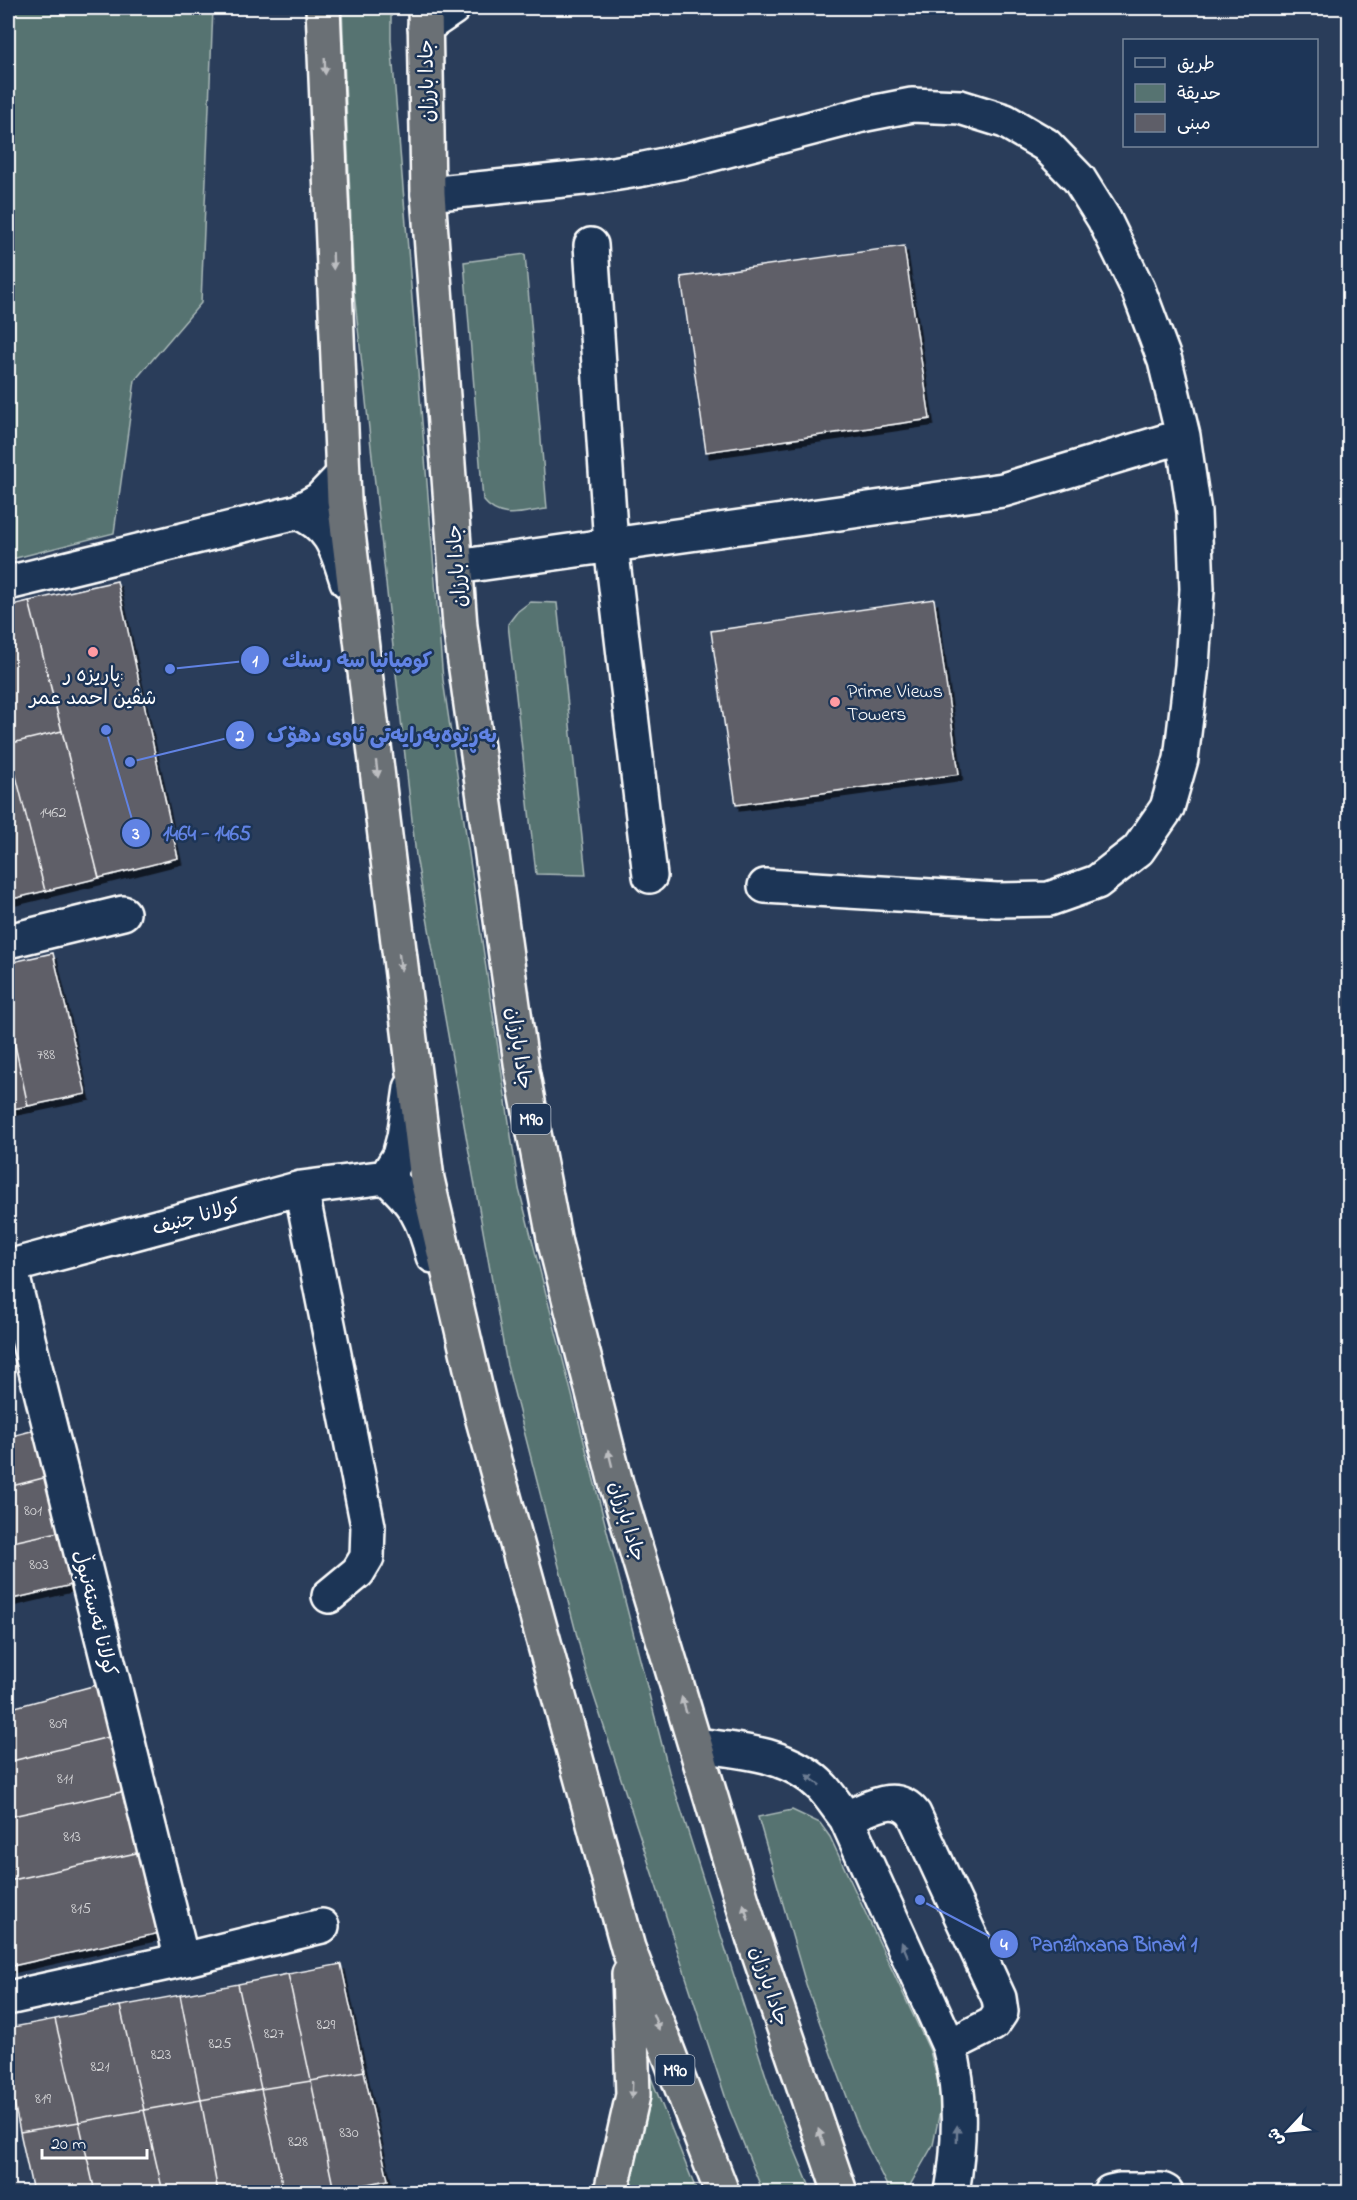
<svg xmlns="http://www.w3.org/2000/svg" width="1357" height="2200" viewBox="0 0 1357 2200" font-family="'Indie Flower','Playpen Sans Arabic',sans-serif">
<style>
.green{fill:#567371;stroke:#aab9b8;stroke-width:1.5}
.building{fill:#5e5e68;stroke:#fff;stroke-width:1.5;filter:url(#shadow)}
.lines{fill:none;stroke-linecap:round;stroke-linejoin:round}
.minor-casing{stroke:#fff;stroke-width:38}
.highway-casing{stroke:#fff;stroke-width:38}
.minor{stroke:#1d3557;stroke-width:33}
.highway{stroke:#6b6f75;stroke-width:33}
.oneway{fill:#bcbec1}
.oneway2{fill:#6c7c92}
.poi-dot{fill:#ff9aa2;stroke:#1d3557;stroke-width:2}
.labels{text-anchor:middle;stroke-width:5;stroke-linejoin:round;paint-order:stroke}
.number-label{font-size:16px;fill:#d7d7d9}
.shield{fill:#1d3557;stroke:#bbc2cd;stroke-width:1.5}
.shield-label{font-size:18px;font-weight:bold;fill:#fff}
.street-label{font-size:20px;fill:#fff;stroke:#1d3557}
.poi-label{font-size:20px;fill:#fff;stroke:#1d3557}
.leader{fill:none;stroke:#6183e4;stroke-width:2}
.callout-dot{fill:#6183e4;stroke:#1d3557;stroke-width:2}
.mark-label{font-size:18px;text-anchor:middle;font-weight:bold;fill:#fff}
.callout-label{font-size:21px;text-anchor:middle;font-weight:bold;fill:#6183e4;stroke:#1d3557;stroke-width:5;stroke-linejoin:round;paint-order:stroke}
</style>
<defs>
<filter id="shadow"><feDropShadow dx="3.5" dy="6" stdDeviation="0" flood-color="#0009"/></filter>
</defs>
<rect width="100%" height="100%" fill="#2a3d5a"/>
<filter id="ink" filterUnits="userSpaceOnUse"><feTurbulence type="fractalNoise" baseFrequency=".0167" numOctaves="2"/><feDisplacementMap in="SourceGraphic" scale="12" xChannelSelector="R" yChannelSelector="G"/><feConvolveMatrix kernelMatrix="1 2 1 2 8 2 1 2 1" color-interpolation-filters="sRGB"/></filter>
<g filter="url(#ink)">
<!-- green -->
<path class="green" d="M8,8H213L201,303L135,380L114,533L8,560Z
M342,8H391V40L443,680L519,1189L669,1772L773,2098L812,2192H763L729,2108L587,1675L507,1365L416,856L354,292Z
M525,254L547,509C522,512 501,522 483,500L464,262Z
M530,602L557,603L586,875L536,874L508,624L517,612Z
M792,1810L820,1823L830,1837L930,2051L939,2086L941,2106L933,2145L906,2192H890L859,2129L831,2054L806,1984L758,1817Z
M639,2048L697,2192H629L635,2154Z"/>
<!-- building -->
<path class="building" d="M904,246L930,419L706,452L681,277Z
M117,581L178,858L99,878L29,601Z
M934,599L959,774L736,805L711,631Z
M29,601L62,731L8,744V606Z
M62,731L99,878L45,891L8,744Z
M8,744L45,891L8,900Z
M53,953L86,1094L28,1106L8,1012V963Z
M8,1012L28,1106L8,1110Z
M39,1429L51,1476L8,1487V1437Z
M51,1476L63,1531L8,1543V1487Z
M63,1531L76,1584L8,1600V1543Z
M100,1684L113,1736L8,1762V1709Z
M113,1736L126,1791L8,1817V1762Z
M126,1791L141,1852L8,1881V1817Z
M141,1852L160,1933L8,1967V1881Z
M341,1964L364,2071L311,2081L288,1974Z
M288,1974L311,2081L261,2089L238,1984Z
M238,1984L261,2089L201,2100L180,1995Z
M180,1995L201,2100L144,2110L120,2006Z
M120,2006L144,2110L79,2122L55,2019Z
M55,2019L79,2122L20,2132L8,2072V2028Z
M364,2071L388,2180L334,2191L311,2081Z
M311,2081L334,2191L284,2192L261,2089Z
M261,2089L284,2192H218L201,2100Z
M201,2100L218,2192H163L144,2110Z
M144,2110L163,2192H95L79,2122Z
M79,2122L95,2192H33L20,2132Z"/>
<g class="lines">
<!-- minor casing -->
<g class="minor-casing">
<path id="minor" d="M425,27L453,8
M428,194L593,177L644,169L693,159L866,114L912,105L960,107L1005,121L1046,145L1079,179L1104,219L1138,289L1165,361L1183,436L1194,512L1197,589L1192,666L1181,759L1167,808L1138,850L1097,882L1049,899L997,900L765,886
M591,245L611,545L650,876
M297,512C331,525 337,549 347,581
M456,567L1003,490L1183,436
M8,583L297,512L320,499L342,476
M8,941L123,913
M386,1177L399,1156L404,1137L411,1088
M301,1188L368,1526L367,1557L358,1572L329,1596
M10,1266L182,1960
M8,1267L301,1188L386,1177C415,1203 423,1218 433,1256
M696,1745C741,1751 790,1753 823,1788C831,1797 838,1808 846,1818L949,2046C962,2090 960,2147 952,2192
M846,1818C869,1809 895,1790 914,1814L999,1998L1001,2012L993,2024L949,2046
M8,1998L182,1960L322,1926
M1110,2192L1119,2190H1162L1166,2192"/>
</g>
<!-- highway casing -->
<g class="highway-casing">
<path id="highway" d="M323,8L344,500L427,1179L483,1420L628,1948L722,2192
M425,8L428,194L460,626L522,1070L555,1243L616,1483L753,1937L840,2192
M611,2192L633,2095L629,1974"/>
</g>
<!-- minor -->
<use href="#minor" class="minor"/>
<!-- highway -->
<use href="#highway" class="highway"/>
</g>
<!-- one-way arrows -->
<defs><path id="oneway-solid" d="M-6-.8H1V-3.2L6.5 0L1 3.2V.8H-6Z" transform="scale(1.5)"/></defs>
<g class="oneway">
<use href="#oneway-solid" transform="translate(325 66) rotate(88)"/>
<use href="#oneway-solid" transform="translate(333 261) rotate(88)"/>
<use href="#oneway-solid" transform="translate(377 769) rotate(83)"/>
<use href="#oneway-solid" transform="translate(400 962) rotate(83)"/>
<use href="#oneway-solid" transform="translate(610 1458) rotate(-104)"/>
<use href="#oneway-solid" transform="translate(684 1705) rotate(-107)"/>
<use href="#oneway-solid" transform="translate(746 1912) rotate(-107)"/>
<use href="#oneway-solid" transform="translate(656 2022) rotate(69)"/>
<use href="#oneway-solid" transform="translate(632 2090) rotate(92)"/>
<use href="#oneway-solid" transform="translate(821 2137) rotate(-109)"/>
</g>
<g class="oneway2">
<use href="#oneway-solid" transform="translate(813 1780) rotate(-142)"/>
<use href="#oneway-solid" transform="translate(905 1950) rotate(-114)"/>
<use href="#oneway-solid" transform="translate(957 2134) rotate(-89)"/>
</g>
</g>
<!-- markers -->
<g class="poi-dot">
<circle cx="93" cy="652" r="6"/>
<circle cx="835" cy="702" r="6"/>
</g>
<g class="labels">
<!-- number labels -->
<g class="number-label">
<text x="53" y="817">1462</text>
<text x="46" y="1059">788</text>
<text x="33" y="1515">801</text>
<text x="39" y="1569">803</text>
<text x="58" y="1728">809</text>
<text x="65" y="1783">811</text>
<text x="72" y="1841">813</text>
<text x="81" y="1913">815</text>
<text x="326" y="2029">829</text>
<text x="274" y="2038">827</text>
<text x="220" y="2048">825</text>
<text x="161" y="2059">823</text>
<text x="100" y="2071">821</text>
<text x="43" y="2103">819</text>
<text x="349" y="2137">830</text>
<text x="298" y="2146">828</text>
</g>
<!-- shield labels -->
<g class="shield">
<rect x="511.5" y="1104" width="39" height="30" rx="4.5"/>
<rect x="655.5" y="2055" width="39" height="30" rx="4.5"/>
</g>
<g class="shield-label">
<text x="531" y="1125">M90</text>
<text x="675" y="2076">M90</text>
</g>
<!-- street labels -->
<g class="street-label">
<text transform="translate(426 81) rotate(-91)" y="7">جادا بارزان</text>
<text transform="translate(456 566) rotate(-94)" y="7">جادا بارزان</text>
<text transform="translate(520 1048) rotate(81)" y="7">جادا بارزان</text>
<text transform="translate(196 1216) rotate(-15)" y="7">كولانا جنيف</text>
<text transform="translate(628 1521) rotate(73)" y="7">جادا بارزان</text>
<text transform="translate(96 1613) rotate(76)" y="7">كولانا ئەستەنبوڵ</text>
<text transform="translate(770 1986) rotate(71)" y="7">جادا بارزان</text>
</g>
<!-- poi labels -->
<g class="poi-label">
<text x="93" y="681">پاريزه ر:<tspan x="93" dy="23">شڤين احمد عمر</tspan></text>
<text x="847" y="697" text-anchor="start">Prime Views<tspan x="847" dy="23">Towers</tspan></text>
</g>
</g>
<!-- callouts -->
<path class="leader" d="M170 669L255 660M130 762L240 735M106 730L136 833M920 1900L1004 1944"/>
<g class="callout-dot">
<circle cx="170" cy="669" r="6"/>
<circle cx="130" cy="762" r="6"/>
<circle cx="106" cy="730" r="6"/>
<circle cx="920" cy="1900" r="6"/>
<circle cx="255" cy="660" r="15"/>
<circle cx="240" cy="735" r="15"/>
<circle cx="136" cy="833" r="15"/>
<circle cx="1004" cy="1944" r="15"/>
</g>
<g class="mark-label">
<text x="255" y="666">1</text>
<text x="240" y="741">2</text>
<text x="136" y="839">3</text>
<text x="1004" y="1950">4</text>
</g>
<g class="callout-label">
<text x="357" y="667">كومپانيا سه رسنك</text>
<text x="382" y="742">بەڕێوەبەرایەتی ئاوی دهۆک</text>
<text x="207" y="840">1464 - 1465</text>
<text x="1114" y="1951">Panzînxana Binavî 1</text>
</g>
<!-- margin -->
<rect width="1357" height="2200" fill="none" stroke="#1d3557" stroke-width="30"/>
<rect x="15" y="15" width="1327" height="2170" fill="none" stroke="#fff" stroke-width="2" filter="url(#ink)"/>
<!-- legend -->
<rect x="1123" y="39" width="195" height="108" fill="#1d3557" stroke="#77869a" stroke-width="1.5"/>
<rect x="1135" y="58" width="30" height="9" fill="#1d3557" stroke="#77869a" stroke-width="1.5"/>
<text x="1177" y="69" font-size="18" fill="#ffffff">طريق</text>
<rect x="1135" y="84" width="30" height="18" fill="#567371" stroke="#77869a" stroke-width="1.5"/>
<text x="1177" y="99" font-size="18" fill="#ffffff">حديقة</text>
<rect x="1135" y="114" width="30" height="18" fill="#5e5e68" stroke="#77869a" stroke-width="1.5"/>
<text x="1177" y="129" font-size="18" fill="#ffffff">مبنى</text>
<!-- north arrow -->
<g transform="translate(1288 2131) rotate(244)" stroke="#1d3557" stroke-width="4.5" paint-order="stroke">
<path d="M0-4.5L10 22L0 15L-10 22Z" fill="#ffffff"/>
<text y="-9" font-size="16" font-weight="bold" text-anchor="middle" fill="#ffffff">ش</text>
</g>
<!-- scale -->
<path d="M42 2149v9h105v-9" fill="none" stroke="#ffffff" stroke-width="3"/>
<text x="51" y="2149" font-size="18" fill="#ffffff" stroke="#1d3557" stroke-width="4.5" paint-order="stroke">20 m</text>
</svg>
